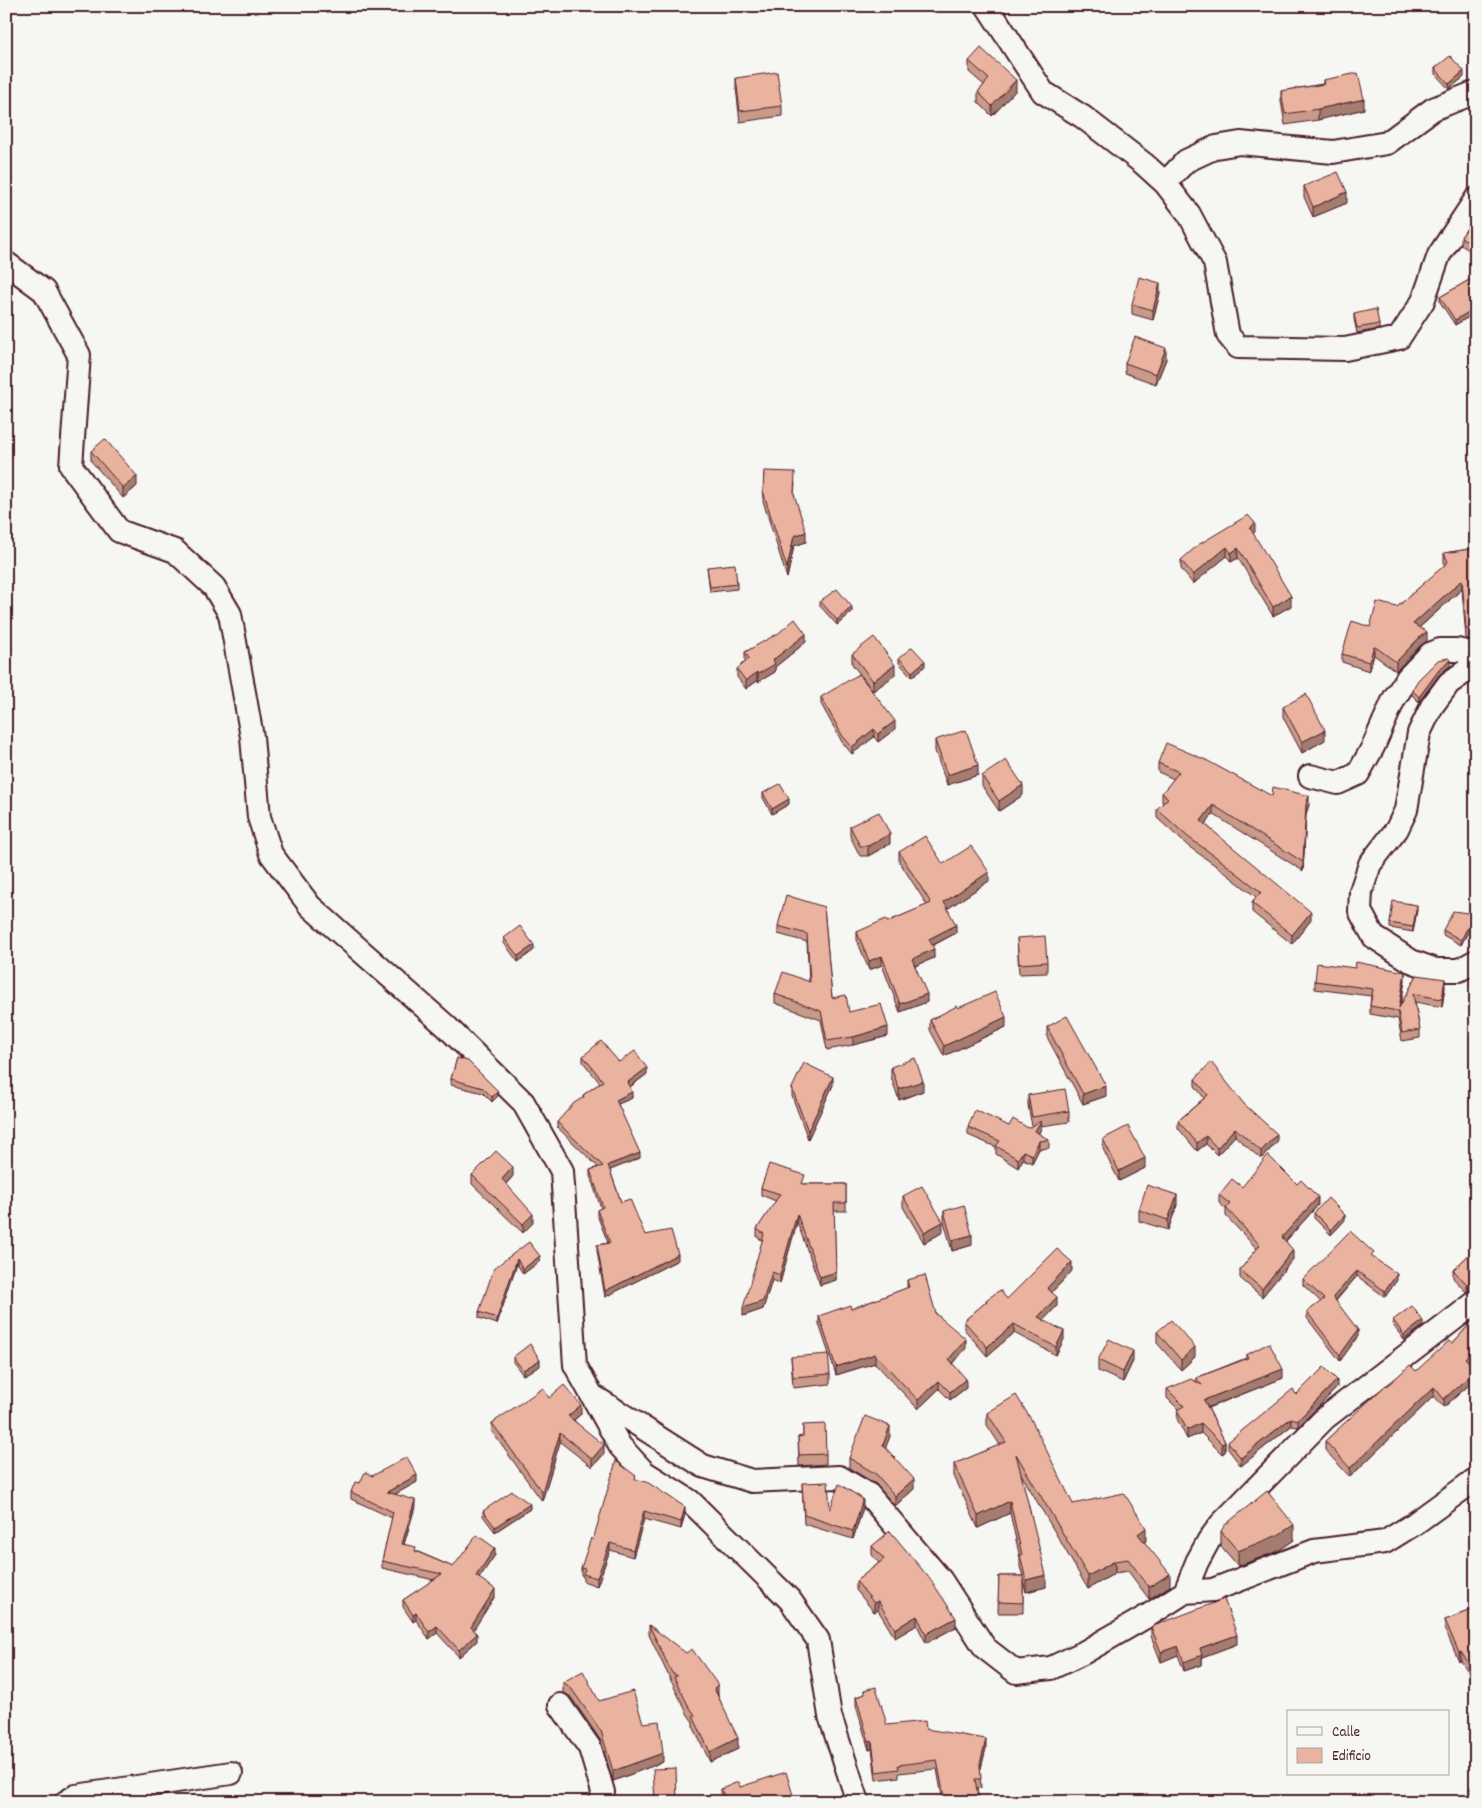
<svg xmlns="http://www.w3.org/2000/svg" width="1482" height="1808" viewBox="0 0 1482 1808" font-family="Dekko,sans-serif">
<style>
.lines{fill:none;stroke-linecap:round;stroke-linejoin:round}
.minor-casing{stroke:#4a1f2b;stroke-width:26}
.minor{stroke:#f6f6f2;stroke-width:22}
.wall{fill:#c99a89;stroke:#4a1f2b}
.shaded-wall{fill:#a47d6f;stroke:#4a1f2b}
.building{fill:#eab39f;stroke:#4a1f2b}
</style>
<rect width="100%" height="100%" fill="#f6f6f2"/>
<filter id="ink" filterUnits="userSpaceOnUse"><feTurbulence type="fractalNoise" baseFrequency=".02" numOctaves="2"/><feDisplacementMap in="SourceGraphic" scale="10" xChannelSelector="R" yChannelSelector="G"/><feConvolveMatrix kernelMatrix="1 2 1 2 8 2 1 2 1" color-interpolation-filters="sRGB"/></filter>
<g filter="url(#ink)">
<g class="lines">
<!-- minor casing -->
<g class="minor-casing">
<path id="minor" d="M987,6L1043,92L1083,117L1144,164L1165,183L1189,214L1215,263L1228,335L1238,347L1345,349L1399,338L1423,301L1439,255L1476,199
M1165,183L1186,161L1216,147L1240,143L1333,152L1387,143L1433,109L1476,92
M6,263L44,291L79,355L71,466L119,531L175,551L214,587L230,614L252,737L259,817L271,854L310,906L446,1026L523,1102L562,1171L575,1365L620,1446L644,1472L690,1501L790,1600L818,1640L830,1716L858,1802
M1476,664L1449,683L1432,706L1419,733L1406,810L1397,829L1370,864L1361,891L1360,911L1374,937L1411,961L1436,970H1459L1476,961
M1310,776L1338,783L1358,774L1373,747L1394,699L1408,677L1430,654L1440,650H1457L1471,653L1476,658
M593,1396L703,1466L752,1481L839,1477L869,1495L941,1580L985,1648L1016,1672L1051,1668L1083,1653L1149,1615L1185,1592L1197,1562L1209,1540L1221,1524L1325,1418L1476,1302
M1185,1592L1213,1590L1314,1551L1385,1542L1414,1524L1476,1479
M560,1705L590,1748L603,1792L601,1802
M66,1802L76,1796L231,1773"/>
</g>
<!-- minor -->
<use href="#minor" class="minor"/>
</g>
<!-- wall -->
<path class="wall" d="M969,61L1016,90L992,116L978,102V92L984,85L969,72Z
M1435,68L1464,77L1449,89L1435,74Z
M736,78L782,106V116L740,122L736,88Z
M1323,80L1364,109L1318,120L1285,125L1281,101V91L1323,84Z
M1304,186L1347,203L1313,217L1304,197Z
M1476,215V255L1461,245V237Z
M1476,276V305L1471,309L1472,315L1455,325L1440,302V297Z
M1160,293L1153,320L1132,314V304Z
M1354,314L1379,324V329L1357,333L1354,319Z
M1166,359L1156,384L1125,373V363Z
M91,451L137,486L123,498L91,461Z
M764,471L795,483L794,495L806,542L794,546L787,578L763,501Z
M1255,532L1253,534L1291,606L1273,616L1238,558L1231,562L1227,556L1193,584L1181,569V560Z
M1476,548V641L1466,638L1462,589L1419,628L1427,641L1421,645L1396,671L1374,655L1369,671L1342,662V654L1370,627L1397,607L1445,565L1444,562V553Z
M707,567L737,584V589L710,592Z
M820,601L852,612L837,625L820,606Z
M775,637L806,642L775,667V672L758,682L757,681L746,689L737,677V669L745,661V652Z
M852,654L895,675L873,691L852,664Z
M899,658L925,666L912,677L899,663Z
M1451,665L1439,675L1419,702L1412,695V690Z
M821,697L895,729L878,742L874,737L852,754L842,742L821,704Z
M1283,707L1325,740L1302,753L1283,717Z
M935,740L978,775L947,785L935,751Z
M1158,763L1272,796L1309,805L1306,814L1303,871L1213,814L1205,824L1311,920L1292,944L1252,912V903L1256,897L1219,868L1188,846L1157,818V809L1163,803L1162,802V793L1174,779L1158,772Z
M982,776L1023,795L999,811L982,786Z
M763,793L789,804L772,814L763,798Z
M850,826L890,844L868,856H860L850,836Z
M899,852L943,864L989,881L947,909L956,933L932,946L934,958L915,966L927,1002L900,1012L882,965L869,970L857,940V932L887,922L927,905L899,861Z
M824,907L832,998L849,1012L888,1036L853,1045L827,1050L821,1020L775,1003V994L809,982L807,942L778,934V926Z
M1417,910L1413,932L1390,928V923Z
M1475,920L1461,945L1443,935V930Z
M504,938L534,950L518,962L504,943Z
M1017,938L1047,962V973L1019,974Z
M1417,975L1445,987L1442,1007L1415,1002L1420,1030V1038L1402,1041L1398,1019L1370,1014V1006L1371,996L1315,989V981L1405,980L1401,1005Z
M958,1008L1006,1027L944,1056L930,1030V1020Z
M1047,1027L1106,1096L1083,1104L1047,1037Z
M583,1056L619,1062L647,1074L630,1087L632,1098L618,1104L640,1158L610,1170L621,1202L645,1235L678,1260L605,1297L597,1251V1245L608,1243L597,1215V1210L601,1208L590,1176V1170L598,1167L557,1127V1122L583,1098V1095L600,1083L583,1062Z
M457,1058L498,1096L492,1102L483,1093L451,1085V1079Z
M891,1067L923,1091L899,1100L891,1077Z
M1195,1079L1244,1104L1277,1142L1261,1159L1235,1136L1217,1155L1206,1144L1197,1151L1178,1128V1121L1204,1098L1195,1086Z
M833,1085L808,1139L792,1096V1088Z
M1028,1095L1069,1111V1122L1041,1126V1129L1038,1134L1049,1140V1148L1039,1149L1032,1163L1023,1159L1018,1168L996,1154V1147L968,1135V1127L1009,1126L1028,1128L1032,1126L1028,1105Z
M1103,1139L1145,1168L1119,1181L1103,1149Z
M472,1175L513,1176L506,1184L533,1223L523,1233L472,1184Z
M804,1184H846V1211H834L836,1280L820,1285L797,1222L780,1283L772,1280L763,1309L743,1316L763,1241L757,1237V1229L776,1201L761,1195V1188Z
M1297,1184L1318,1205L1286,1241L1293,1259L1262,1297L1240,1278V1270L1257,1249L1226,1216V1209L1219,1203V1195L1242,1187Z
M903,1196L943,1232L924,1243L903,1207Z
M1177,1205L1168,1230L1139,1221V1210Z
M944,1211L972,1245L952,1251L944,1221Z
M1314,1213L1345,1220L1331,1235L1314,1218Z
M529,1242L540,1261L523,1274L517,1264L497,1324L479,1318V1312Z
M1476,1248V1286L1471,1290L1467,1293L1453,1278V1270Z
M1374,1258L1397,1280L1385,1297L1357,1276L1336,1301L1358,1336L1340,1361L1307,1318V1312L1321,1302L1303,1285V1279Z
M1072,1271L1052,1292L1057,1306L1043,1320L1064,1339L1056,1355L1014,1333L987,1356L964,1329V1321L986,1302V1300L1007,1299Z
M907,1280L966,1348L953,1364L966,1388L950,1400L939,1389L918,1409L875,1363L836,1375L819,1324V1316L851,1309L907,1288Z
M1476,1317V1355L1469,1362L1476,1379L1444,1407L1434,1396L1350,1477L1325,1450V1441L1387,1386L1416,1371L1452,1344Z
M1393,1320L1423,1326L1404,1340L1393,1325Z
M1157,1332L1195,1357L1181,1370L1157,1343Z
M1246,1355L1283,1378L1208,1408L1225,1442V1452L1222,1454L1201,1433L1187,1439L1177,1419L1178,1409L1167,1398V1389L1196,1382V1378L1246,1358Z
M513,1357L540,1366L523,1375L513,1362Z
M791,1357L830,1374V1384L793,1388Z
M1098,1360L1133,1361L1123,1382L1098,1371Z
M1337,1388L1298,1427L1291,1426L1241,1466L1228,1449V1442L1296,1395Z
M549,1398L581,1414L574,1420L604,1454L592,1467L560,1442L542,1501L492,1432V1423Z
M987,1413L1073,1504L1146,1541L1144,1542L1170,1586L1149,1599L1128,1571L1115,1573L1088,1589L1021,1474L1046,1587L1026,1592L1023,1580V1613H998L999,1576H1023L1020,1567V1558L1010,1513L978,1528L954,1476V1464L1000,1445L987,1425Z
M803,1425L826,1454V1464L799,1466L798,1437L803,1436Z
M890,1436L885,1448L914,1489L895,1506L876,1484L849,1468V1458Z
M372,1476L417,1482L395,1494L415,1507L404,1544L416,1551L453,1567L495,1555L479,1578L495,1596L473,1630L477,1641L459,1657L437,1633L429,1639L416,1620L413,1622L403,1607V1600L434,1580L382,1568V1561L392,1518L351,1499V1492Z
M636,1479L685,1514L681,1529L644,1519L633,1557L610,1550L597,1586L583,1581V1576L581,1575V1568L593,1540Z
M802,1483L830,1509L863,1508L853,1539L804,1524Z
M530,1509L495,1532L483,1516V1511Z
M1221,1531L1294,1540L1278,1551L1238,1566L1221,1546Z
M872,1546L956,1627L926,1643L917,1625L895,1638L878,1610L874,1612L856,1590V1581L879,1563L872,1555Z
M1476,1608V1683L1461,1661L1459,1662L1445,1629V1620Z
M649,1625L718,1695L738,1749L710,1762L693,1726V1722L688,1715L674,1687V1685L672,1683L649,1635Z
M1151,1627L1237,1644L1202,1657V1665L1184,1671L1178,1655L1161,1662L1151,1636Z
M563,1682L599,1701L663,1762L613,1781L601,1741L571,1697L563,1692Z
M864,1690L887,1725L926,1729L986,1748L980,1772L981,1788H977L979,1802H943L937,1769L899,1773V1777L876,1780L872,1749L869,1750L856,1706V1697L864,1694Z
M1476,1781V1802H1475L1470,1797V1787Z
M740,1787L795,1802H722L721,1799V1789Z"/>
<!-- shaded-wall -->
<path class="shaded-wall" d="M1464,71V77L1449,89V84Z
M1016,80V90L992,116V106Z
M1364,99V109L1318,120V109Z
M1347,192V203L1313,217V207Z
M1160,283V293L1153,320V310Z
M1476,300V305L1469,310V305Z
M1472,310V315L1455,325V320Z
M1166,348V359L1156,384V374Z
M137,476V486L123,498V488Z
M1255,523V532L1250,537V528Z
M806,532V542L794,546L787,578V568L794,536Z
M1227,547V556L1193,584V575Z
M1238,548V558L1231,562V553Z
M1462,580V589L1413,633V624Z
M1291,596V606L1273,616V607Z
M852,607V612L837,625V620Z
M1427,632V641L1421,645L1396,671V662L1421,636Z
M806,634V642L775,667V672L758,682V674L773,660Z
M1374,646V655L1369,671V662Z
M1451,660V665L1439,675L1419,702V697L1439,670Z
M925,661V666L912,677V672Z
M895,665V675L873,691V681Z
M757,672V681L746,689V681Z
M895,721V729L878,742V734Z
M874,729V737L852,754V747Z
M1325,730V740L1302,753V742Z
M978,765V775L947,785V775Z
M1023,785V795L999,811V801Z
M1309,796V805L1306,814L1303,871L1306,805Z
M789,799V804L772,814V809Z
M1213,805V814L1201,830V821Z
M890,834V844L868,856V846Z
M989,872V881L944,911V902Z
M1417,905V910L1413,932V927Z
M1311,912V920L1292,944V935Z
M1475,914V920L1461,945V940Z
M956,925V933L929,947V939Z
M534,945V950L518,962V956Z
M934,949V958L912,967V959Z
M882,956V965L869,970V961Z
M1405,972V980L1399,1016V1008Z
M1445,979V987L1442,1007V999Z
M927,994V1002L900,1012V1004Z
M1006,1017V1027L944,1056V1046Z
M888,1027V1036L853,1045V1037Z
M647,1068V1074L628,1088V1082Z
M833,1077V1085L808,1139V1131Z
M923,1081V1091L899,1100V1089Z
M1106,1086V1096L1083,1104V1094Z
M498,1091V1096L492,1102V1097Z
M632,1092V1098L616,1105V1100Z
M1041,1121V1129L1035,1140V1131Z
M1235,1128V1136L1217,1155V1148Z
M1277,1134V1142L1261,1159V1151Z
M1206,1136V1144L1197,1151V1143Z
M1039,1141V1149L1032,1163V1155Z
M1023,1151V1159L1018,1168V1159Z
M640,1153V1158L608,1171V1165Z
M1145,1158V1168L1119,1181V1171Z
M513,1167V1176L502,1188V1179Z
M1177,1195V1205L1168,1230V1220Z
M1318,1197V1205L1282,1245V1237Z
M533,1214V1223L523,1233V1224Z
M797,1214V1222L780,1283V1275Z
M1345,1215V1220L1331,1235V1230Z
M943,1222V1232L924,1243V1232Z
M972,1235V1245L952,1251V1240Z
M1293,1250V1259L1262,1297V1289Z
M678,1254V1260L605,1297V1291Z
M540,1256V1261L523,1274V1269Z
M517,1259V1264L497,1324V1318Z
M1072,1262V1271L1047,1297V1288Z
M1357,1271V1276L1333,1303V1297Z
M772,1272V1280L763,1309L743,1316V1308Z
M836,1272V1280L820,1285V1277Z
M1397,1274V1280L1385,1297V1291Z
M1476,1278V1286L1471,1290L1467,1293V1284Z
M1057,1297V1306L1038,1326V1317Z
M1423,1321V1326L1404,1340V1335Z
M1014,1324V1333L987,1356V1347Z
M1358,1330V1336L1340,1361V1355Z
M1064,1331V1339L1056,1355V1347Z
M966,1339V1348L949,1368V1359Z
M1476,1346V1355L1465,1367V1358Z
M1195,1347V1357L1181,1370V1360Z
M1133,1351V1361L1123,1382V1372Z
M875,1354V1363L836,1375V1367Z
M540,1360V1366L523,1375V1370Z
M1283,1369V1378L1204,1409V1400Z
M1476,1370V1379L1444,1407V1399Z
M966,1379V1388L950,1400V1392Z
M1337,1380V1388L1298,1427V1420Z
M939,1381V1389L918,1409V1400Z
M1434,1387V1396L1350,1477V1468Z
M581,1405V1414L568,1425V1416Z
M1291,1418V1426L1241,1466V1458Z
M1201,1423V1433L1187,1439V1430Z
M890,1426V1436L883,1455V1445Z
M560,1433V1442L542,1501V1492Z
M1225,1442V1452L1222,1454V1444Z
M604,1445V1454L592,1467V1459Z
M417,1475V1482L387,1499V1492Z
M914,1479V1489L895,1506V1496Z
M863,1499V1508L853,1539V1531Z
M415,1500V1507L402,1551V1544Z
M1010,1501V1513L978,1528V1516Z
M530,1504V1509L495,1532V1527Z
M685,1507V1514L681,1529V1522Z
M644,1511V1519L633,1557V1550Z
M1294,1525V1540L1278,1551L1238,1566V1551Z
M1146,1528V1541L1138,1546V1534Z
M610,1543V1550L597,1586V1578Z
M495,1548V1555L476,1583V1576Z
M1115,1561V1573L1088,1589V1576Z
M1170,1574V1586L1149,1599V1587Z
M1046,1575V1587L1026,1592V1580Z
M495,1589V1596L471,1634V1627Z
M878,1601V1610L874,1612V1603Z
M416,1613V1620L413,1622V1615Z
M917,1616V1625L895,1638V1629Z
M956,1618V1627L926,1643V1634Z
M437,1626V1633L429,1639V1632Z
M477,1634V1641L459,1657V1650Z
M1237,1635V1644L1202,1657V1665L1184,1671V1662L1200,1648Z
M1178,1646V1655L1161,1662V1652Z
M1461,1652V1661L1459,1662V1653Z
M718,1685V1695L714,1688Z
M738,1738V1749L710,1762V1752Z
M986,1739V1748L980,1772V1764Z
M872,1741V1749L869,1750V1742Z
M663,1753V1762L613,1781V1771Z"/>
<!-- building -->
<path class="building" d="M981,48L1016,80L992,106L978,92L989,79L969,61Z
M1450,56L1464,71L1449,84L1435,68Z
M777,72L782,106L740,111L736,78Z
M1358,73L1364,99L1318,109L1285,114L1281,91L1324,84L1323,80Z
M1338,172L1347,192L1313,207L1304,186Z
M1476,215V247L1461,237Z
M1476,276V300L1469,305L1472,310L1455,320L1440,297Z
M1139,277L1160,283L1153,310L1132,304Z
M1376,309L1379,324L1357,328L1354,314Z
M1135,337L1166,348L1156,374L1125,363Z
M105,439L137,476L123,488L91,451Z
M764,471L795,472L794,494L806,532L794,536L787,568L763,491Z
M1248,515L1255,523L1250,528L1291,596L1273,607L1238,548L1231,553L1227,547L1193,575L1181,560L1198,545Z
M1476,548V632L1466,629L1462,580L1413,624L1427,632L1421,636L1396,662L1374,646L1369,662L1342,654L1352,621L1370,627L1377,602L1397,607L1448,562L1444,553Z
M735,564L737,584L710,587L707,567Z
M837,589L852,607L837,620L820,601Z
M795,619L806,634L773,660L775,664L758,674L757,672L746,681L737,669L749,659L745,652L775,635L774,637Z
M874,637L895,665L873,681L852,654Z
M912,647L925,661L912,672L899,658Z
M1449,658L1451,660L1439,670L1419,697L1412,690L1418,680L1438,660Z
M859,674L895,721L878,734L874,729L852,747L842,735L821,697Z
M1306,694L1325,730L1302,742L1283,707Z
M966,730L978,765L947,775L935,740Z
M1166,743L1206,760L1272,796L1273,787L1309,796L1306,805L1303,862L1213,805L1201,821L1311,912L1292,935L1252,903L1261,892L1219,859L1188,837L1157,809L1168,798L1162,793L1179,772L1158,763Z
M1006,760L1023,785L999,801L982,776Z
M780,784L789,799L772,809L763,793Z
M879,812L890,834L868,846H860L850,826Z
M925,836L943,864L971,846L989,872L944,902L956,925L929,939L934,949L912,959L927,994L900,1004L882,956L869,961L857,932L886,919L887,922L931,903L899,852Z
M786,895L824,907L832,998L846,995L849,1012L881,1004L888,1027L853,1037L827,1041L821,1011L775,994L783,972L810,982L807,934L778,926Z
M1393,901L1417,905L1413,927L1390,923Z
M1453,911L1475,914L1461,940L1443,930Z
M520,926L534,945L518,956L504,938Z
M1045,936L1047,962L1019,964L1017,938Z
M1356,962L1405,972L1399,1008L1417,975L1445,979L1442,999L1413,994L1420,1030L1402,1033L1398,1011L1370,1006L1373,989L1315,981L1317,963L1355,968Z
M995,992L1006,1017L944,1046L930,1020L957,1006L958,1008Z
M1067,1016L1106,1086L1083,1094L1047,1027Z
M601,1041L619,1062L635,1051L647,1068L628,1082L632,1092L616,1100L640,1153L608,1165L621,1202L630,1199L645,1235L671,1230L678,1254L605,1291L597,1245L610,1243L597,1210L603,1207L590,1170L603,1166L557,1122L574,1103L584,1097L583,1095L603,1081L583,1056Z
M457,1058L468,1061L498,1091L492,1097L483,1088L451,1079Z
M915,1058L923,1081L899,1089L891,1067Z
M1211,1062L1244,1104L1277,1134L1261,1151L1235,1128L1217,1148L1206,1136L1197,1143L1178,1121L1208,1095L1195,1079Z
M804,1063L833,1077L808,1131L792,1088Z
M1065,1089L1069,1111L1032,1117L1028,1095Z
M975,1110L1009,1126L1013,1119L1028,1128L1041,1121L1035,1131L1049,1140L1039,1141L1032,1155L1023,1151L1018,1159L996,1146L1000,1141L968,1127Z
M1128,1126L1145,1158L1119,1171L1103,1139Z
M496,1151L513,1167L502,1179L533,1214L523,1224L472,1175Z
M1268,1155L1297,1184L1301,1180L1318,1197L1282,1237L1293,1250L1262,1289L1240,1270L1260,1245L1226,1208L1230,1204L1219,1195L1232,1179L1242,1187Z
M769,1164L805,1175L802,1184H846V1203H834L836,1272L820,1277L797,1214L780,1275L772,1272L763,1301L743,1308L764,1234L757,1229L780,1194L761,1188Z
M1147,1185L1177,1195L1168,1220L1139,1210Z
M922,1186L943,1222L924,1232L903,1196Z
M1328,1198L1345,1215L1331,1230L1314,1213Z
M964,1205L972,1235L952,1240L944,1211Z
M1350,1231L1374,1253L1371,1256L1397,1274L1385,1291L1357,1271L1333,1297L1358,1330L1340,1355L1307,1312L1324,1299L1303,1279Z
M529,1242L540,1256L523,1269L517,1259L497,1318L479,1312L494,1268Z
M1476,1248V1278L1471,1282L1467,1284L1453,1270Z
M1057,1249L1072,1262L1047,1288L1057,1297L1038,1317L1064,1331L1056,1347L1014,1324L987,1347L964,1321L987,1301L986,1300L1000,1290L1007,1299Z
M925,1275L936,1314L966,1339L949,1359L966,1379L950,1392L939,1381L918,1400L875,1354L836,1367L819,1316L850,1305L851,1309L909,1287L907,1280Z
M1412,1306L1423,1321L1404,1335L1393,1320Z
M1476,1317V1346L1465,1358L1476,1370L1444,1399L1434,1387L1350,1468L1325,1441L1386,1385L1387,1386L1410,1365L1416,1371L1449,1341L1452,1344Z
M1171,1320L1195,1347L1181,1360L1157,1332Z
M1109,1339L1133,1351L1123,1372L1098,1360Z
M1269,1343L1283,1369L1204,1400L1225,1442L1222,1444L1201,1423L1187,1430L1177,1410L1184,1406L1167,1389L1191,1379L1202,1385L1196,1378L1248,1358L1246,1355Z
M530,1344L540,1360L523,1370L513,1357Z
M828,1354L830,1374L793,1377L791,1357Z
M1324,1367L1337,1380L1298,1420L1291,1418L1241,1458L1228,1442L1293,1389L1296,1395Z
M564,1385L581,1405L568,1416L604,1445L592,1459L560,1433L542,1492L492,1423L543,1388L549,1398Z
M1016,1395L1032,1421L1073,1504L1124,1493L1146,1528L1138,1534L1170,1574L1149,1587L1128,1559L1115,1561L1088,1576L1016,1454L1046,1575L1026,1580L1020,1555H1022L1010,1501L978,1516L954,1464L1006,1442L987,1413Z
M865,1416L890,1426L883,1445L914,1479L895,1496L876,1474L849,1458Z
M825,1424L826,1454L799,1455L798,1437L803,1436V1425Z
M407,1457L417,1475L387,1492L415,1500L402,1544L416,1547L415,1551L453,1567L477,1535L495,1548L476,1576L495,1589L471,1627L477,1634L459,1650L437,1626L429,1632L416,1613L413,1615L403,1600L442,1574L382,1561L393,1512L351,1492L355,1482L360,1483L365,1472L372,1476Z
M616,1461L636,1476L635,1479L647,1482L685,1507L681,1522L644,1511L633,1550L610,1543L597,1578L583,1574L585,1569L581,1568L591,1538L593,1540Z
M828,1482L830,1509L839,1484L863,1499L853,1531L804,1515L802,1483Z
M512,1491L530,1504L495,1527L483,1511Z
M1267,1491L1294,1525L1278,1535L1238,1551L1221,1531L1225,1525Z
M890,1531L930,1579L956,1618L926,1634L917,1616L895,1629L878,1601L874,1603L856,1581L884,1559L872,1546Z
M999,1576H1023V1603L998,1602Z
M1224,1599L1237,1635L1200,1648L1202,1655L1184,1662L1178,1646L1161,1652L1151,1627Z
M1476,1608V1674L1461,1652L1459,1653L1445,1620Z
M649,1625L686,1653L692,1649L718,1685L714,1688L738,1738L710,1752L693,1716L695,1715L688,1705L674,1677L677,1676L672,1673Z
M583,1671L599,1701L633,1691L643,1723L659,1721L663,1753L613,1771L601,1731L571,1688L563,1682Z
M876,1687L887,1725L925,1721L926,1729L986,1739L980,1764L981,1779H975L979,1802H945L937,1760L898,1765L899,1769L876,1772L872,1741L869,1742L856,1697L865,1694L864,1690Z
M676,1768L677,1802H655L653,1769Z
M786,1772L795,1802H726L721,1789L738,1782L740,1787Z
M1476,1781V1792L1470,1787Z"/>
</g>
<!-- margin -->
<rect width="1482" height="1808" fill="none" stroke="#f6f6f2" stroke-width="25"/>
<rect x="12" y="12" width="1457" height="1783" fill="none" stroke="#4a1f2b" stroke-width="2" filter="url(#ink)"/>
<!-- legend -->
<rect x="1287" y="1710" width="162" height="65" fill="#f6f6f2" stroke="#b1a0a2"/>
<rect x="1297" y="1727" width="25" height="8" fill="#f6f6f2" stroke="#b1a0a2"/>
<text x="1332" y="1736" font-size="15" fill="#4a1f2b">Calle</text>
<rect x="1297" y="1748" width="25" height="15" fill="#eab39f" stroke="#b1a0a2"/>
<text x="1332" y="1760" font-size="15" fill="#4a1f2b">Edificio</text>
</svg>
